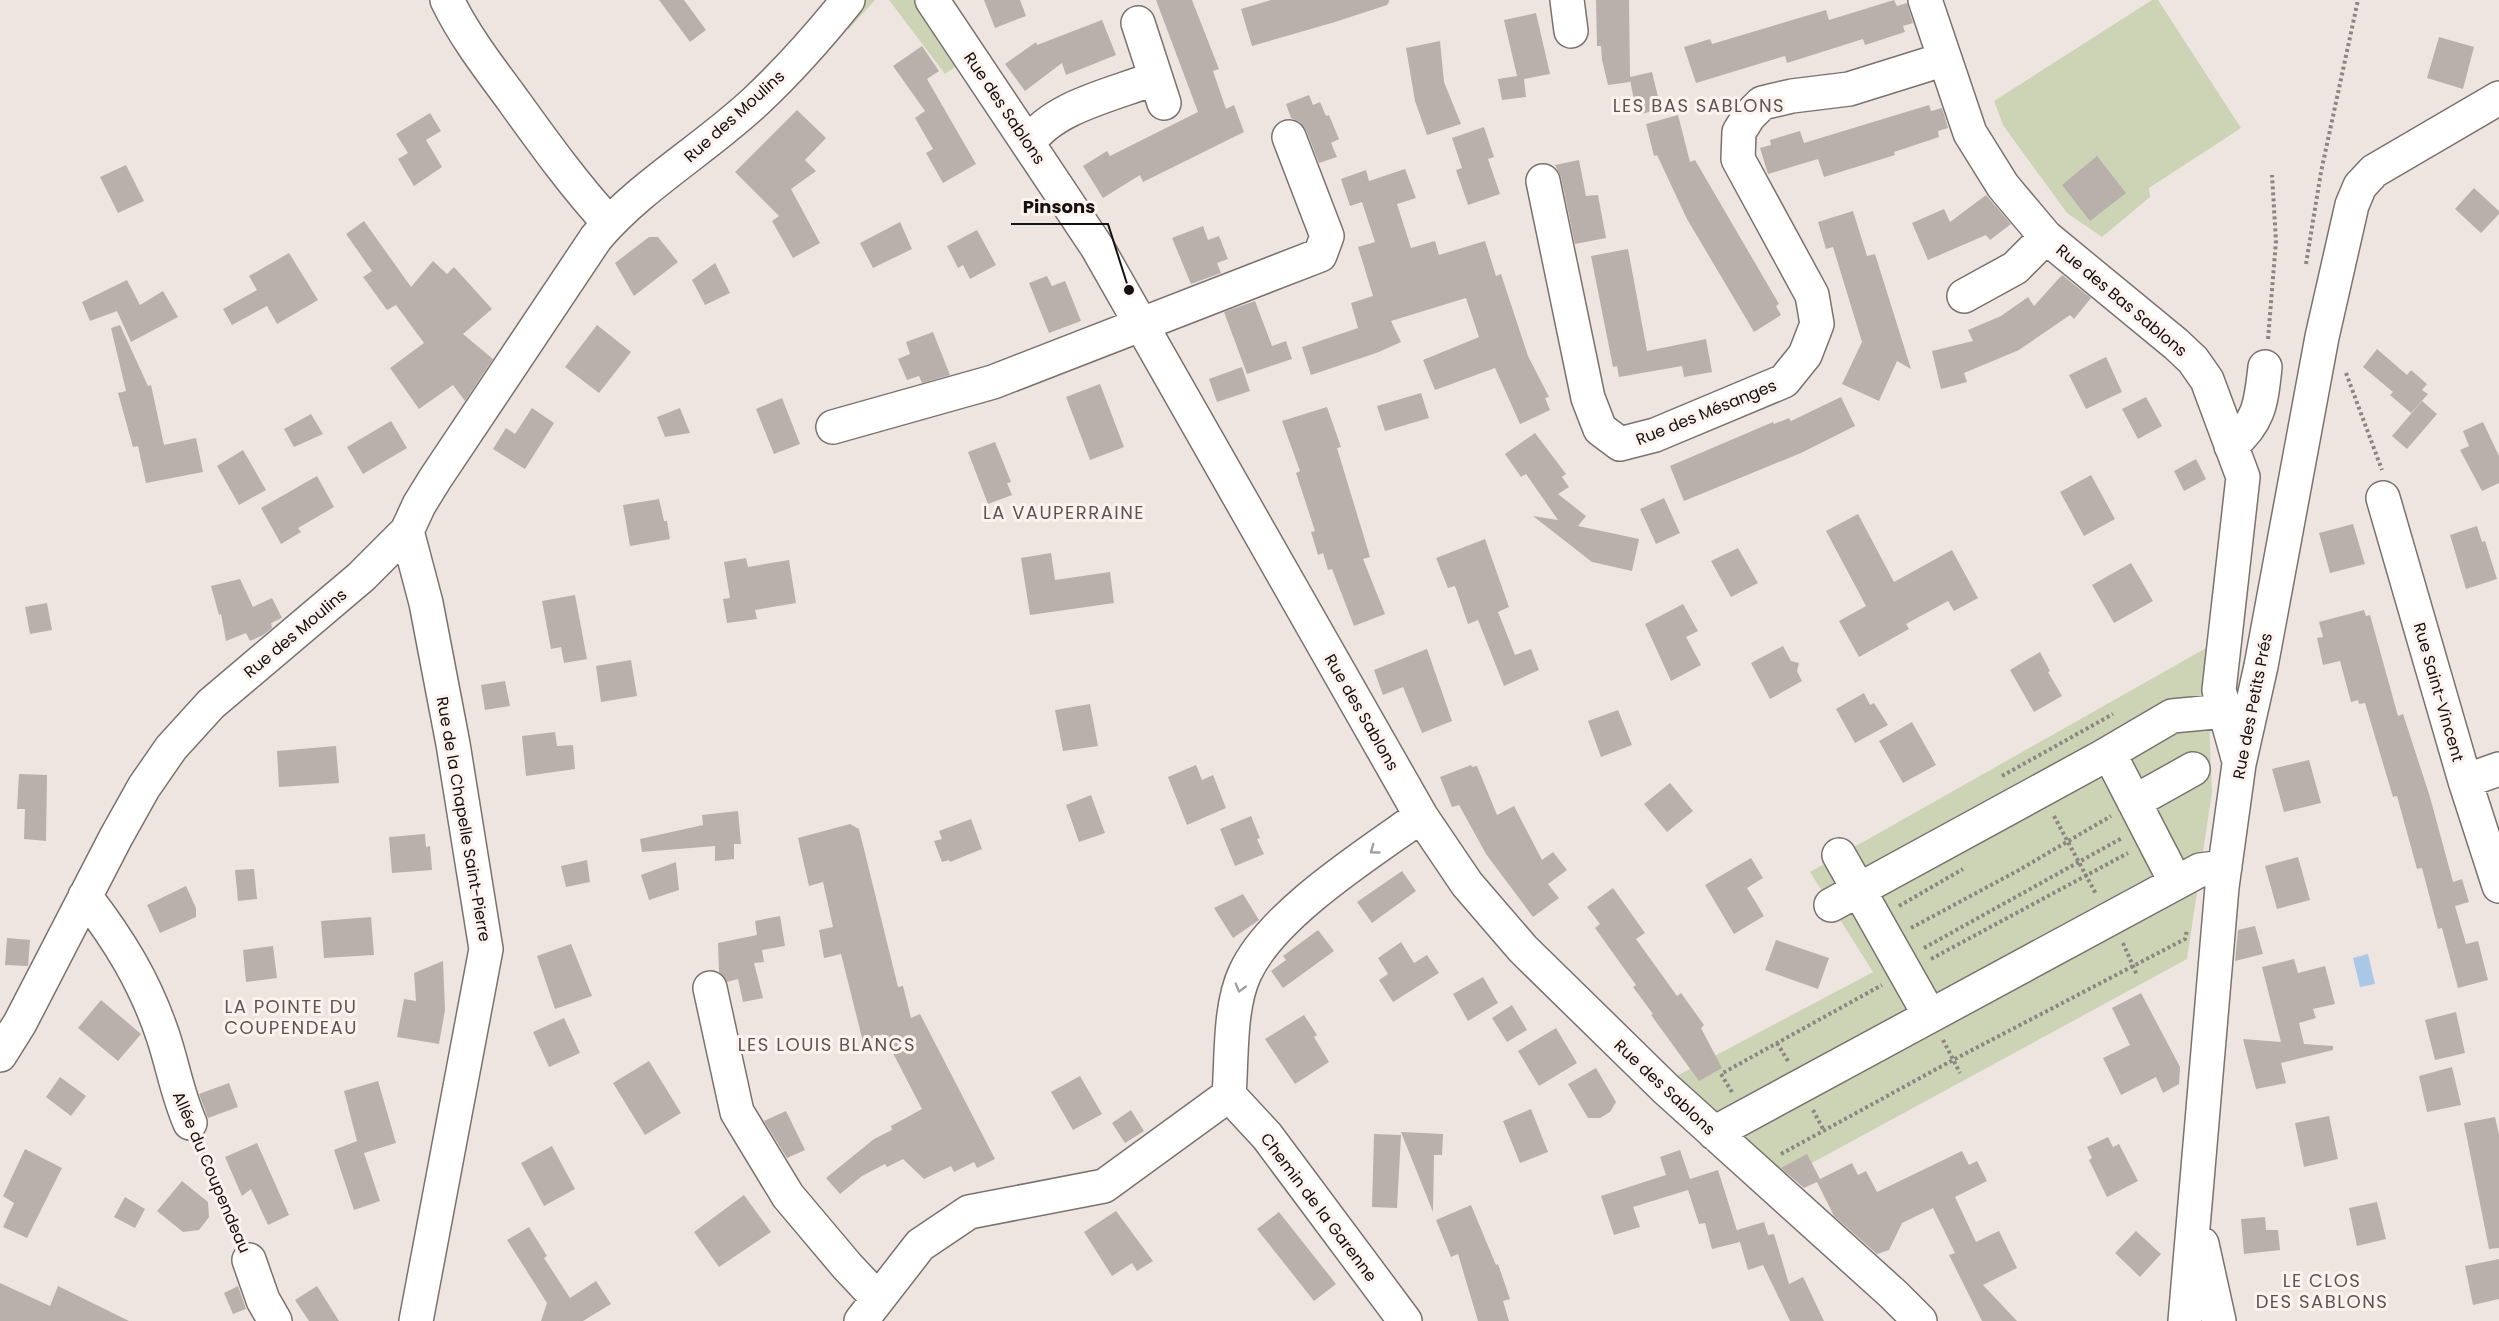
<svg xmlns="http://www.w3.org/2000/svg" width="2499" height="1321" viewBox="0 0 2499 1321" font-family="Poppins,sans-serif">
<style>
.green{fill:#ccd4b5}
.water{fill:#aac7e8}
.building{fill:#b9b0ab}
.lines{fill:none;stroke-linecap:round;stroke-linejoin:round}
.minor-casing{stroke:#7b726d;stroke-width:36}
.path{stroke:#8c8581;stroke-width:4;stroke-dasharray:3 3;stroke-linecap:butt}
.minor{stroke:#fff;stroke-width:33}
.oneway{stroke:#a1a09f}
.labels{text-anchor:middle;stroke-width:6;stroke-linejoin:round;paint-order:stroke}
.street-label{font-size:16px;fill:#151110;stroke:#fdf2ed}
.neighbourhood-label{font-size:18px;letter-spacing:1.5px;fill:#5d5551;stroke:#fdf2ed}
.leader{fill:none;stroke:#151110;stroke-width:2}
.callout-dot{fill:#151110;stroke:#fdf2ed;stroke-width:2}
.callout-label{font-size:18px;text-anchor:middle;font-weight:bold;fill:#151110;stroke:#fdf2ed;stroke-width:6;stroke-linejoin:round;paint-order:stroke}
</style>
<rect width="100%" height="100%" fill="#efe5e0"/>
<!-- green -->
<path class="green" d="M864,0H875L848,30L844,22Z
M889,0H914L958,65L945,74Z
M2152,0H2158L2241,128L2149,188L2150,197L2102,237L2067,213L2003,125L1994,101Z
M2206,648L2212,792L2187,959L1786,1177L1673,1078L1873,972L1810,872Z"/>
<!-- water -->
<path class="water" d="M2368,954L2375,984L2360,987L2353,958Z"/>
<!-- building -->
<path class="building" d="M659,0H684L706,30L690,42Z
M984,0H1020L1026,16L995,28Z
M1156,0H1192L1219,69L1213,71L1226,109L1234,105L1244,132L1143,182L1140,175L1103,198L1083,166L1107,151L1110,156L1198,112Z
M1271,0H1389V2L1387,5L1335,22L1252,46L1241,9Z
M1596,0H1629L1630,77L1652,72L1661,109L1637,115L1630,80V82L1608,85L1602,60L1601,46H1597Z
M1894,0L1897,6L1907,3L1913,23L1903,26L1905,32L1865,45L1863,39L1787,63L1785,56L1696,83L1684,47L1710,39L1712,44L1826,10L1829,20Z
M1536,13L1550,74L1524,79L1526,97L1502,100L1498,79L1517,76L1504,20Z
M1102,20L1116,55L1066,75L1062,63L1025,91L1005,64L1036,42L1037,45Z
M2439,37L2474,47L2463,89L2427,78Z
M1440,41L1444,82L1461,124L1427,135L1415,101L1406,48Z
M922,46L939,71L927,79L976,164L943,183L926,153L933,149L915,118L925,111L893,66Z
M1309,95L1313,105L1320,102L1326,116L1329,115L1339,139L1331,143L1337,157L1319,163L1306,130L1300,122L1291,118L1286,104Z
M1929,105L1931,111L1942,108L1948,128L1938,131L1939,137L1894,152L1895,155L1824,177L1818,159L1768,174L1760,148L1771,145L1770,140L1800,131L1804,143Z
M797,110L826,138L805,160L816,171L791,189L820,243L793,258L772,221L779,216L735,172Z
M430,113L441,131L426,140L442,167L414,186L398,159L408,153L396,134Z
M1678,115L1690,162L1695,160L1779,304L1776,306L1781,315L1754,332L1687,219L1657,155L1654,156L1646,124Z
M1484,127L1494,157L1488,159L1500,194L1468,205L1456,170L1462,168L1452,138Z
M2097,156L2126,193L2090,221L2062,185Z
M1579,160L1586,196L1598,195L1606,238L1575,244L1561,177L1555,165Z
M126,165L144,201L118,213L100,177Z
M1405,169L1416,198L1397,204L1411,248L1435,241L1439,255L1485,241L1496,276L1501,274L1528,356L1549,397L1545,398L1550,410L1520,424L1495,368L1435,390L1423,360L1479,337L1466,298L1391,321L1401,342L1379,352L1311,375L1302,347L1358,328L1351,303L1373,296L1358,247L1375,242L1362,202L1350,206L1341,179L1366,170L1369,181Z
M2474,188L2499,211V214L2481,233L2455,209Z
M1986,195L2011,224L1990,240L1986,235L1928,260L1912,223L1944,209L1950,222Z
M1853,211L1867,256L1875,254L1911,369L1897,361L1879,401L1842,384L1862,342L1833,247L1826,249L1818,222Z
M364,221L411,287L433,261L447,274L454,267L492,309L463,334L493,359L465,401L453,385L419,409L390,368L424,343L396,305L387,310L363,277L372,271L346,234Z
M900,222L912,249L873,268L860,243Z
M1203,226L1208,240L1219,236L1228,259L1217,263L1221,273L1191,284L1172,238Z
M977,230L996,265L970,279L963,265L958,268L947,246Z
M649,237H658L678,262L634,296L615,263Z
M1628,249L1647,351L1706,339L1712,372L1684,377L1682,366L1619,377L1617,366L1613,367L1591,256Z
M289,253L318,300L277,324L267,306L232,325L223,309L257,290L249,276Z
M715,263L730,293L705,305L692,280Z
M2062,275L2091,298L2074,319L2070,315L2019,350L1964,373L1967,382L1941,389L1932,351L1973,341L1968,330L2001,316L2028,297L2034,306Z
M1047,276L1052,286L1065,281L1081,321L1049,333L1029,283Z
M127,280L140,305L163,291L178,317L131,342L117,311L90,321L82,302Z
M1255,301L1272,346L1286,341L1292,359L1247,374L1224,312Z
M120,325L148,386L151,385L164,445L196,438L203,472L146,483L138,446L133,447L118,393L126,391L111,328Z
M597,325L631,352L599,393L565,367Z
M933,332L950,375L922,383L919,376L907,380L898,359L910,354L906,342Z
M2377,349L2407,375L2411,370L2427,384L2422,390L2428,394L2411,413L2390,395L2393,392L2363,367Z
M2106,357L2122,392L2086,409L2069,375Z
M1242,367L1250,391L1217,402L1209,379Z
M1100,384L1124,447L1090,460L1066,397Z
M1421,393L1429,418L1385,431L1377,406Z
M1841,397L1855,426L1801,453L1684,501L1670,466L1773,422L1774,424L1789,418L1791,421Z
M2146,397L2162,426L2138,439L2122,409Z
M782,398L800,444L774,454L756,409Z
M2422,401L2437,414L2407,449L2392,436Z
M1327,407L1341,447L1337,448L1370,557L1363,559L1385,614L1354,626L1332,569L1328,570L1323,553L1318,555L1311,532L1315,531L1296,473L1300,471L1282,421Z
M532,408L554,423L525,469L493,449L506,428L515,434Z
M680,408L690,433L665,437L657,417Z
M311,414L323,434L294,447L284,429Z
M391,421L407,448L363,474L347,447Z
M2483,422L2499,456V483L2482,491L2460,450L2469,446L2463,431Z
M1535,433L1566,474L1562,477L1569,487L1558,494L1586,516L1578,526L1639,539L1632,571L1592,562L1533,516L1558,520L1526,474L1521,477L1505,454Z
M995,442L1011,482L1007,483L1012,495L988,504L968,452Z
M243,450L266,490L239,505L217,466Z
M2196,459L2206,479L2184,491L2174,471Z
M2091,475L2115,519L2084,536L2060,492Z
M317,476L334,507L298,528L301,532L281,544L261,508Z
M1664,498L1680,533L1656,544L1640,509Z
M659,499L664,521H667L670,539L630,546L623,505Z
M1858,514L1894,582L1952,550L1978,598L1954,611L1948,601L1906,624L1909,629L1859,657L1839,621L1866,606L1826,531Z
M2353,524L2365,564L2330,573L2319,533Z
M2477,526L2482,542L2485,541L2497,579L2466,589L2450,535Z
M1485,539L1509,607L1498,612L1515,655L1531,649L1539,670L1504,686L1478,620L1468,624L1455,586L1448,588L1436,558Z
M1738,548L1758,583L1731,597L1711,561Z
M1051,553L1055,580L1110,572L1114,603L1030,615L1021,558Z
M746,558L748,567L789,560L796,603L755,610L757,619L727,623L723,599L730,598L724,562Z
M2131,563L2153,601L2114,623L2092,585Z
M240,579L253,607L272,598L282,618L271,623L272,628L263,635L250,641L246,633L226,641L221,614L219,615L211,586Z
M575,595L587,659L564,663L561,647L551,649L542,601Z
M47,603L52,630L30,634L25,607Z
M1683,604L1698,631L1686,637L1701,665L1671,681L1645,624Z
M2364,610L2366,616L2370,615L2398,716L2403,714L2430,797L2453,882L2462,879L2469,902L2455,906L2466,944L2478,941L2488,980L2458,988L2442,928L2438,929L2422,868L2417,869L2397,796L2393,797L2365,703L2359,704L2358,700L2351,702L2340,661L2323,665L2317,638L2323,637L2319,622Z
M1783,646L1791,661L1799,663L1797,671L1802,681L1770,699L1751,663Z
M1427,649L1452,721L1422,733L1403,687L1383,695L1374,670Z
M2040,652L2050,671L2048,672L2062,696L2034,712L2010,670Z
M631,660L637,696L601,702L596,666Z
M505,681L510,706L485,710L481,685Z
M1864,693L1870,705L1874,703L1888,725L1855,743L1836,709Z
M1090,704L1098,746L1063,751L1055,710Z
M1618,710L1632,745L1601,757L1588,721Z
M1912,722L1936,765L1903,783L1879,741Z
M555,732L557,746L573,745L575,769L526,776L522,736Z
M336,746L339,783L279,787L277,751Z
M2309,760L2321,803L2284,812L2272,769Z
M1196,765L1202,780L1213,775L1226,808L1187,825L1168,777Z
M1471,765L1472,767L1477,766L1497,815L1514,806L1542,860L1553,852L1567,870L1548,884L1559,898L1533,917L1486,854L1459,805L1452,807L1440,777Z
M19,774L47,775L46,841L24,839L25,809H17Z
M1670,783L1693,811L1667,832L1644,804Z
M1091,795L1105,833L1079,842L1066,805Z
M738,811L741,844H734V859L715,861V846L642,852L640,839L703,825L702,815Z
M1251,816L1260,838L1257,839L1264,854L1235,866L1220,829Z
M971,819L982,849L950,862L949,860L942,862L934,841L942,839L939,831Z
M850,824L859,829L898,987L903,986L911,1018L920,1014L995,1159L977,1168L974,1162L954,1172L951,1166L924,1179L903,1159L887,1167L885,1164L862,1176L840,1194L826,1178L874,1139L892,1130L891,1126L922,1109L883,1034L863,1042L841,954L824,958L819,930L833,927L823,882L809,886L798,838Z
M425,834L426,847L430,846L432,870L392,873L389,837Z
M2298,857L2310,900L2277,909L2265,866Z
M1751,858L1763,878L1747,888L1764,916L1734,934L1705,885Z
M587,860L590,882L566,887L561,866Z
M676,862L679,890L649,900L641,875Z
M254,869L257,899L238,901L235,870Z
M1402,871L1416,891L1372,923L1357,902Z
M186,886L196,908V917L160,933L147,905Z
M1613,888L1645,933L1636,939L1677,996L1681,993L1704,1025L1701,1028L1722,1068L1699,1081L1651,1015L1653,1014L1633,987L1636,985L1595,928L1600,924L1587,907Z
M1243,894L1259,920L1233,938L1214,908Z
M780,916L785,946L762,950L764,962L754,963L763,998L743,1002L738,979L727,982L719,972L718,943L757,935L755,921Z
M371,917L374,955L324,958L321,921Z
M2255,926L2263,954L2235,961L2238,930Z
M1318,930L1334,951L1283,988L1271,971L1286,960L1283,956Z
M7,938L30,940L28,966L5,965Z
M1776,940L1829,958L1818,989L1765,970Z
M1401,942L1414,963L1427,955L1439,973L1393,1002L1379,980L1388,974L1378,958Z
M571,944L592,996L555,1009L537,956Z
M273,946L277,978L246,982L243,950Z
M2294,959L2298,973L2325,966L2335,1004L2313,1009L2316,1018L2299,1023L2304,1044L2333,1046V1050L2281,1063L2286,1083L2256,1089L2243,1039L2281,1042L2262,967Z
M443,961L445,1010L439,1044L397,1037L404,999L416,1001L414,973Z
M1483,977L1498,1003L1468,1021L1453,994Z
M2141,993L2180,1067L2179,1084L2163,1093L2156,1077L2121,1095L2103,1058L2130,1045L2112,1008Z
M101,1000L141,1034L118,1061L78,1028Z
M1512,1005L1527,1030L1507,1042L1492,1018Z
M2456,1012L2465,1053L2435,1060L2425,1020Z
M1304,1015L1317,1035L1314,1037L1329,1062L1295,1084L1265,1039Z
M564,1018L580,1053L549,1067L533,1032Z
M1556,1028L1577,1063L1539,1086L1518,1051Z
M649,1061L681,1113L645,1135L613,1083Z
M2452,1067L2461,1105L2427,1112L2419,1076Z
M1596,1068L1616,1102L1610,1112L1600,1118H1588L1568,1084Z
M1080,1076L1102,1114L1073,1130L1051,1092Z
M60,1077L86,1096L71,1116L46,1097Z
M378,1081L396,1143L364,1153L380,1201L354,1210L334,1150L357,1141L344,1091Z
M229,1083L238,1107L208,1118L199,1094Z
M1531,1109L1548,1152L1520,1163L1503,1121Z
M1131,1110L1144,1131L1125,1143L1112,1123Z
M786,1111L805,1150L787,1158L764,1121Z
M2329,1116L2338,1159L2304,1167L2295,1123Z
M2495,1117L2499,1135V1248L2489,1249L2464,1123Z
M1401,1132L1443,1134L1442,1155H1434L1433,1212Z
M1374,1134L1401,1135L1397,1208L1372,1207Z
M2108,1137L2113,1147L2119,1144L2138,1181L2107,1197L2089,1160L2092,1158L2087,1147Z
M257,1143L289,1215L268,1225L251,1189L242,1196L225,1157Z
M552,1146L575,1189L544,1206L521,1163Z
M25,1149L62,1168L27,1238L3,1227L14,1203L3,1196Z
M1680,1150L1690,1179L1718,1170L1739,1237L1737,1230L1764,1222L1768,1235L1774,1234L1789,1284L1803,1277L1824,1321H1790L1763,1265L1748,1270L1740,1242L1712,1249L1705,1223L1699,1224L1688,1190L1633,1207L1640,1227L1614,1235L1601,1196L1666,1175L1660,1157Z
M1962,1151L1969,1165L1977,1161L1987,1181L1955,1197L1976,1242L1999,1231L2017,1268L1983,1285L2017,1321H1982L1949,1255L1955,1253L1933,1208L1902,1223L1889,1250L1877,1254L1834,1216L1817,1182L1804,1188L1781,1168L1807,1154L1820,1179L1852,1163L1858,1175L1866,1171L1877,1192Z
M182,1181L208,1202L209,1217L199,1230L183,1232L157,1211Z
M744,1195L771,1232L719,1267L694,1232Z
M125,1197L145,1209L135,1228L114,1217Z
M2377,1202L2386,1239L2357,1246L2349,1208Z
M1471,1205L1496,1265L1498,1264L1510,1299L1503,1301L1509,1321H1478L1458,1254L1451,1257L1436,1220Z
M1116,1211L1153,1261L1137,1271L1132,1263L1112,1276L1084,1232Z
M1279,1212L1336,1284L1314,1301L1257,1229Z
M2265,1217L2266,1230H2278L2280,1250L2244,1254L2241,1219Z
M529,1227L547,1256L544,1258L570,1298L596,1281L611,1304L583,1321H541L547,1303L507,1240Z
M2136,1231L2161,1254L2140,1277L2115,1253Z
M2499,1259V1299L2473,1305L2465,1266Z
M0,1283L50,1306L58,1286L129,1321H0Z
M238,1286L246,1309L233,1314L224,1293Z
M317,1286L339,1321H309L295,1300Z"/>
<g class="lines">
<!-- minor casing -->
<g class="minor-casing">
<path id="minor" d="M447,0C464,35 487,65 510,96C541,139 573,184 609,223
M932,0L1097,247L1421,816L1467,884L1523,949L1666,1089L1893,1294L1920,1321
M1567,0L1571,31
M1925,0L1970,133L2003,186L2046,237L2176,344L2193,360L2207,380L2243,477L2219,690L2238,758
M1138,23L1164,103
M1029,143C1053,106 1116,94 1155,78
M1543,181L1588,398L1600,429L1620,444L1655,435L1784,381L1805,355L1817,324L1812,295L1738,159L1739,132L1749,116L1762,103L1792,96L1849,89L1945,59
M1964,296L2015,268L2046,237
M833,427L993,382L1320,255L1327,236L1289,137
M2231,446C2260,421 2261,403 2265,367
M2383,498L2465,781L2499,886
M407,531L426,603L453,744L486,949L416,1321
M2109,753L2176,883
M2465,781L2499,769
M2134,802L2193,769
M85,896C119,940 145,982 163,1036C173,1066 177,1093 190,1123
M1831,905L2102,757L2172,716L2225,711
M710,988L737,1112L788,1196L847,1266L878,1299
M1930,1016L2200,870L2225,867
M0,1055L20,1023L116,837L144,787L171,748L211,704L361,577L407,531L419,505L435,479L596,238C641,185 705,149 756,101C789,70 820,35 848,0
M1229,1095L1267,1136L1405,1321
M1714,1133L1930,1016L1839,855
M2202,1244L2219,1321
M249,1260L263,1300L275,1321
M861,1321L920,1245L969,1212L1104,1186L1229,1095C1232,1058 1229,1007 1245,973C1272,914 1368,854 1421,816
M2185,1321L2222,887L2239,764L2261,666L2322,337L2352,205L2360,186L2374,171L2499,98"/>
</g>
<!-- path -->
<path class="path" d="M2306,264L2321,172L2358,0
M2268,339L2276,241L2272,175
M2346,373L2382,470
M2002,776L2113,714
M2054,816L2096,894
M1899,906L1963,869
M1911,928L2019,870L2111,816
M2123,943L2137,975
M1924,948L2122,838
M1931,959L2128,853
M1943,1040L1960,1073
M1777,1043L1788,1061
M1732,1092L1721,1074L1882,985
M1813,1110L1824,1131
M201,1147L240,1234
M1781,1154L1953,1060L2185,939L2187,930"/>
<!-- minor -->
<use href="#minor" class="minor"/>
</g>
<!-- one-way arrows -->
<defs><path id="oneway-chevron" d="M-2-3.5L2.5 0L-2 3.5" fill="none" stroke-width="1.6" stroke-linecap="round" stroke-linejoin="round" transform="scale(1.5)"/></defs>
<g class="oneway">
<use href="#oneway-chevron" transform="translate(1374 850) rotate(144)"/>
<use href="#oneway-chevron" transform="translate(1240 988) rotate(106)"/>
</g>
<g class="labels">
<!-- street labels -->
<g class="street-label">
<text transform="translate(1005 108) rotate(56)" y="6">Rue des Sablons</text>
<text transform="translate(734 116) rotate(-42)" y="6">Rue des Moulins</text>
<text transform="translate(2122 300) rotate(40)" y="6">Rue des Bas Sablons</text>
<text transform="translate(1706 412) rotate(-22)" y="6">Rue des Mésanges</text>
<text transform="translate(295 633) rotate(-40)" y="6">Rue des Moulins</text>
<text transform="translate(2439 692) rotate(74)" y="6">Rue Saint-Vincent</text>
<text transform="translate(2252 706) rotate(-79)" y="6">Rue des Petits Prés</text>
<text transform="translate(1362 712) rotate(60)" y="6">Rue des Sablons</text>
<text transform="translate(464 819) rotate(80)" y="6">Rue de la Chapelle Saint-Pierre</text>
<text transform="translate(1665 1087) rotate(43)" y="6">Rue des Sablons</text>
<text transform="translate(212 1172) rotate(67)" y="6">Allée du Coupendeau</text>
<text transform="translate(1319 1207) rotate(53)" y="6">Chemin de la Garenne</text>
</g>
<!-- neighbourhood labels -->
<g class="neighbourhood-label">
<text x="1699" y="112">LES BAS SABLONS</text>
<text x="1064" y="519">LA VAUPERRAINE</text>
<text x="291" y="1013">LA POINTE DU<tspan x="291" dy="21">COUPENDEAU</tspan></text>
<text x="827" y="1051">LES LOUIS BLANCS</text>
<text x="2322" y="1287">LE CLOS<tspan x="2322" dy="21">DES SABLONS</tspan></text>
</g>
</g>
<!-- callouts -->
<path class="leader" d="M1129 290L1108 224H1011"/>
<circle class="callout-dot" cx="1129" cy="290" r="6"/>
<g class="callout-label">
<text x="1059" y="213">Pinsons</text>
</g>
</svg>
